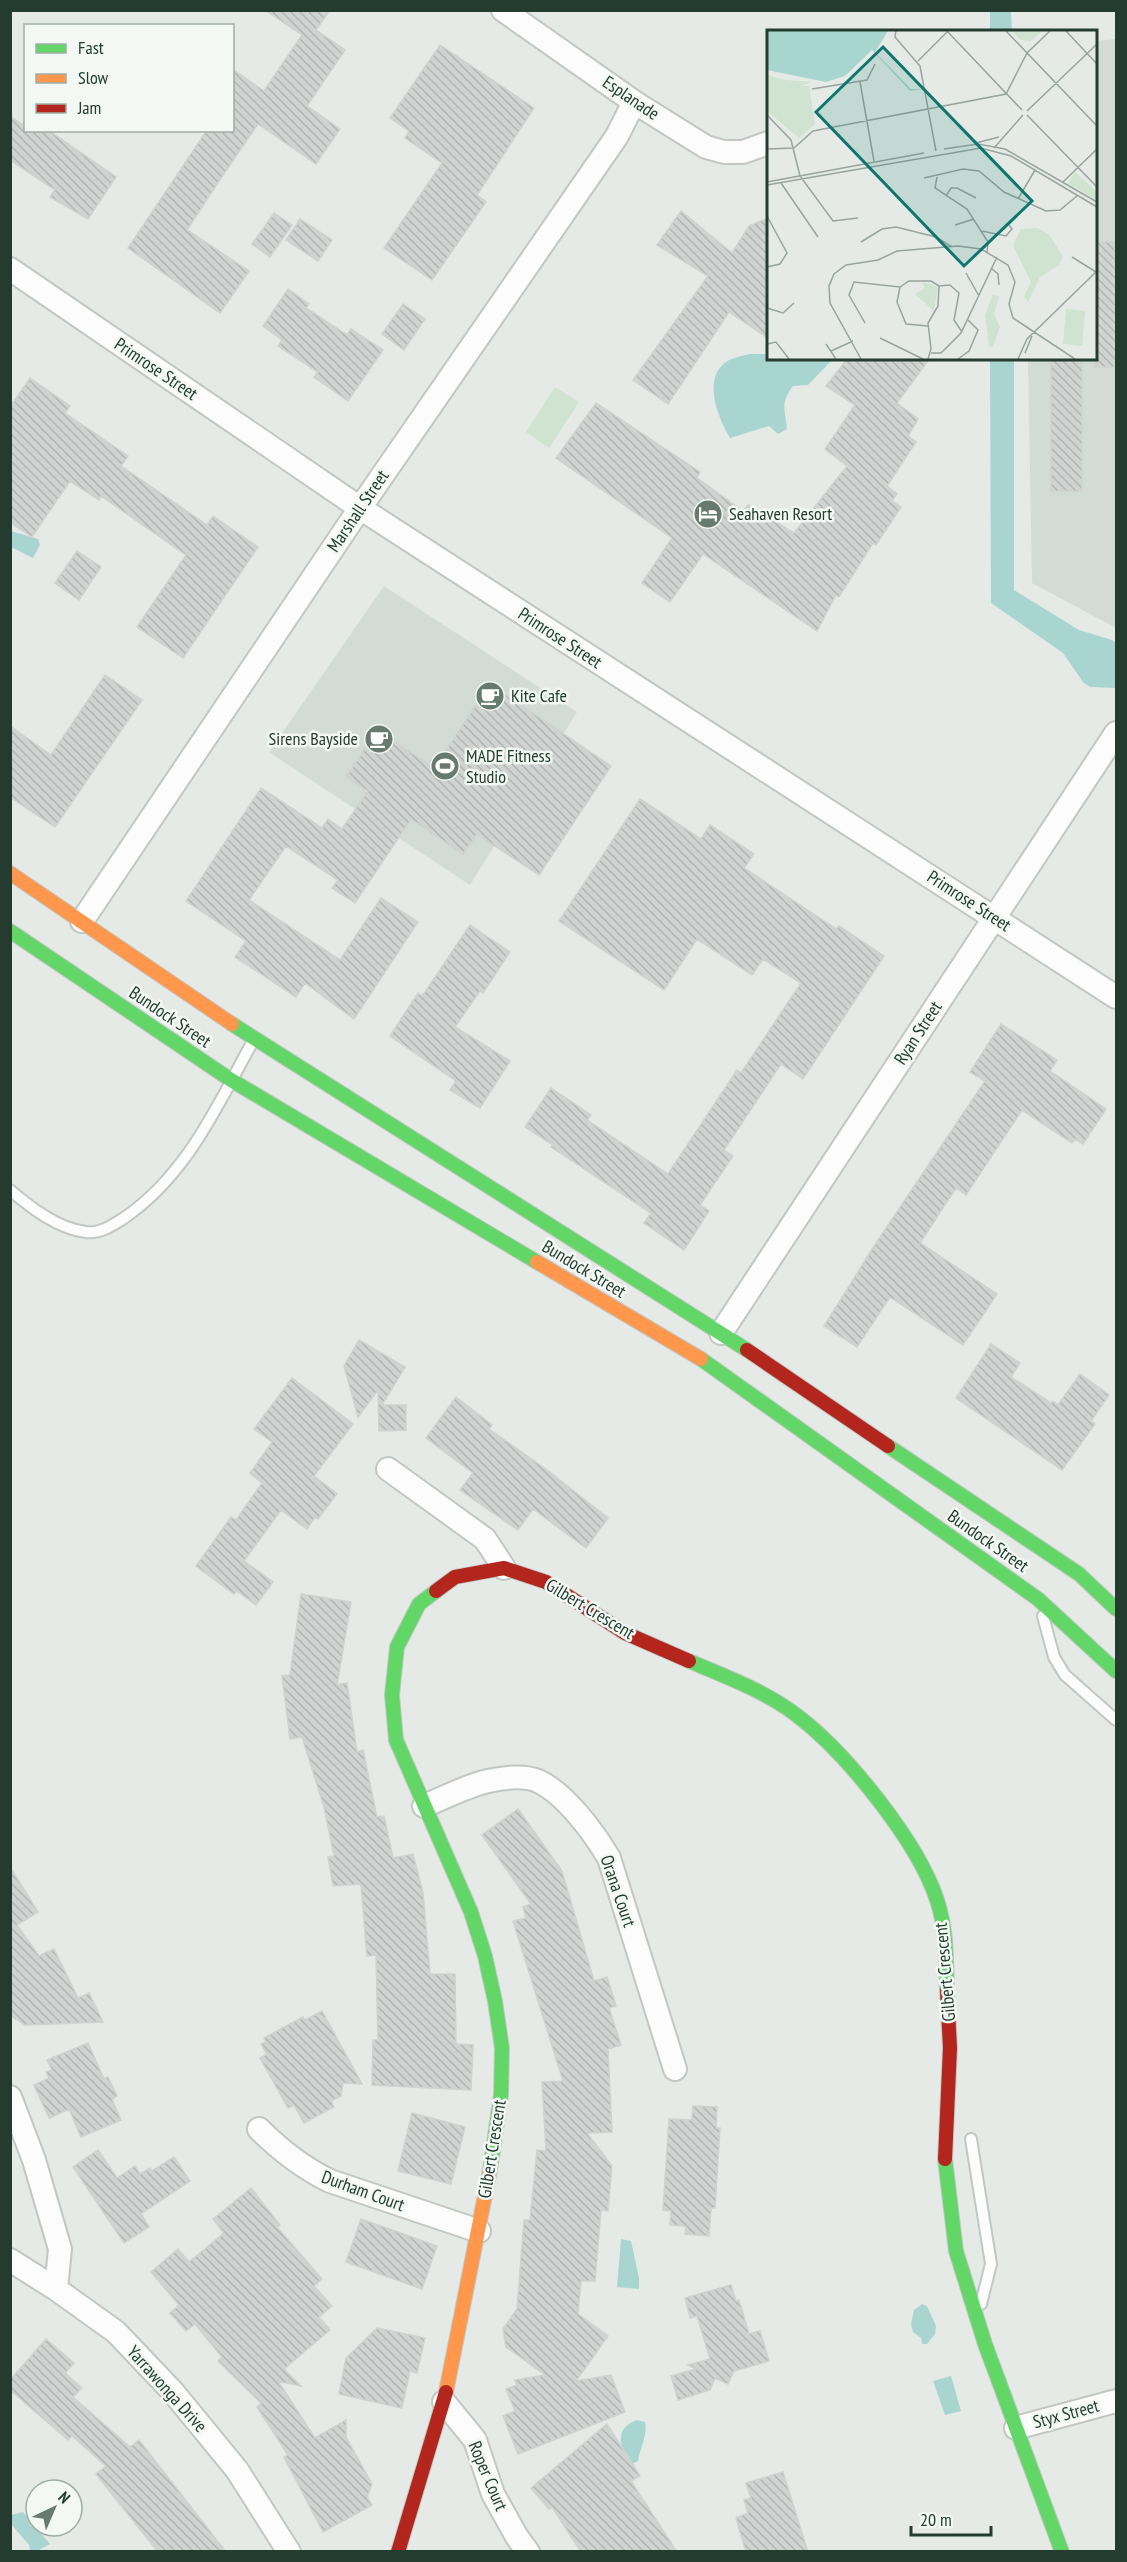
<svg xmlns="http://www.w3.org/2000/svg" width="1127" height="2562" viewBox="0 0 1127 2562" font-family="'PT Sans Narrow',sans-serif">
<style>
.built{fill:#d3dbd6}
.green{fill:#d0e2d0}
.water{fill:#a9d5d1}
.building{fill:url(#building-back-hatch);stroke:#ced3d0;stroke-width:1.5}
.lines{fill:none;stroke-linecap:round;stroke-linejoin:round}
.lane-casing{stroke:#c2c7c4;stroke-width:14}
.street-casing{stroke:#c2c7c4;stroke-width:26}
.fast-casing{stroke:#c1c7c4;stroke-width:16}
.slow-casing{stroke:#c1c7c4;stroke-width:16}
.jam-casing{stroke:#c1c7c4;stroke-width:16}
.lane{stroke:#fbfcfb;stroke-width:10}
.street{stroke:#fbfcfb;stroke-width:22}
.fast{stroke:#63d668;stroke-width:14}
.slow{stroke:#ff974d;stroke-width:14}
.jam{stroke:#b3261e;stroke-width:14}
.labels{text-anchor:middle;stroke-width:5;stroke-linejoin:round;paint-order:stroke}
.street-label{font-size:18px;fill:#243c30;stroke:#f3f8f5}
.poi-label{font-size:18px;fill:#243c30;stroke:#f3f8f5;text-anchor:start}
.inset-road{fill:none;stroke:#98a49e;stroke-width:1.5}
.view{fill:#0f766e;fill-opacity:0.15;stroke:#0f766e;stroke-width:3}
.inset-edge{fill:none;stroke:#243c30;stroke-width:3}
</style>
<defs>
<pattern id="building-back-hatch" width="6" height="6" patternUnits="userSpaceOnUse" patternTransform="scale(1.5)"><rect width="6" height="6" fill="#cfd3d1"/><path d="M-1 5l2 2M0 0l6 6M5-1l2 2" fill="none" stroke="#b2b6b4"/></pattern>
</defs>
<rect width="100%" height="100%" fill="#e5eae7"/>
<!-- built -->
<path class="built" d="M1116,39V628L1032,583L1028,359L1096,358V41Z
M384,586L577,712L470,885L269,752Z"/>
<!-- green -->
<path class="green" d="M555,387L579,402L549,448L526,432Z"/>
<!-- water -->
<path class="water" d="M990,11H1011L1012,31H990Z
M749,354H768V358L833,359L808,385L793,386C780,404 785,408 787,429L778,434L769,426L730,438C718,418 702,379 726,362C732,358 742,356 749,354Z
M990,359H1014V590L1079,630L1112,640L1116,643V688L1090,687L1083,682L1063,653L991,603Z
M11,531L38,539L40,545L33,558L11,547Z
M621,2239L631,2241L639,2278V2289L617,2287Z
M922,2304L927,2306L936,2326L935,2334L927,2344H922L921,2338L913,2332L911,2324L914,2310Z
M951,2376L961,2411L945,2415L933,2381Z
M637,2420L645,2422C648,2435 640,2448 638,2461L630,2465C621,2448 612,2429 637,2420Z
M23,2512L50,2544L37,2551H30L29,2545L11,2524V2515Z"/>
<!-- building -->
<path class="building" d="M265,10H330L316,30L345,50L307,106L340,129L316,164L258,124L219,181L187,230L249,271L220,313L128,248L207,130H232V69L264,91L302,35Z
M440,45L534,108L477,195L486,202L432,280L384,248L442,163L405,138L409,131L390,118Z
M10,116L22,124L26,121V130H48L116,177L88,219L50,197L55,190L10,160Z
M681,211L732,253L749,226L768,218V338L729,312L668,404L633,380L708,276L657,245Z
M274,213L292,225L270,257L252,244Z
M300,219L332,240L318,261L286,240Z
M1095,242H1115L1116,367H1095Z
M288,289L309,304L306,308L347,335L351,329L383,350L348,401L314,377L318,372L278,346L282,340L263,326Z
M403,304L425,319L404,350L382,334Z
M848,358H930L897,403L918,419L908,436L916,442L887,486L897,494L892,501L901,507L876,545L873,543L839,597L836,595L817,631L703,554L670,602L642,583L672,538L556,458L596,403L700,472L697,478L743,511L748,505L794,533L847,466L825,449L855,405L826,386Z
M1051,358H1082V491H1051Z
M30,378L70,406L65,413L128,456L121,466L207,525L213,516L258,547L183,658L137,627L186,555L101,496L99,500L70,481L32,537L10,522V407Z
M77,551L101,567L79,600L55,583Z
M105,675L142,700L55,827L10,797V726L51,755Z
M490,684L611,766L539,875L477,834L463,854L411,819L355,903L332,888L338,880L286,846L249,900L340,960L381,898L418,922L354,1019L305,983L296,997L235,957L246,941L186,901L261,788L322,828L328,819L342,829L368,791L346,777L377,730L434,768Z
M640,799L701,839L710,825L754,854L744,868L836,929L839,926L884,956L803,1079L781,1064L724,1150L733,1156L700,1205L709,1211L684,1250L644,1223L651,1213L551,1147L553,1145L525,1127L551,1088L591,1115L587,1120L668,1174L737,1070L741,1073L801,983L763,959L752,975L697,939L664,990L559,921Z
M470,925L510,952L483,993L480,991L455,1027L510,1061L480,1108L450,1090L456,1081L390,1036L418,993L422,996L427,989Z
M1001,1024L1057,1060L1050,1071L1106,1109L1083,1144L1075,1139L1072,1143L1022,1110L966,1195L956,1188L920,1243L997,1294L963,1345L890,1297L857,1347L824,1326L876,1243L985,1081L970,1072Z
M359,1340L405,1367L382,1405H406V1430L379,1431L378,1390L358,1417L344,1366Z
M991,1344L1020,1363L1011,1377L1051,1403L1053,1401L1058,1405L1080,1374L1109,1395L1091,1421L1095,1424L1062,1470L956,1398Z
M292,1378L353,1424L314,1476L337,1494L318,1519L315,1517L307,1529L281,1510L244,1561L273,1582L256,1605L237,1591L234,1594L196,1566L231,1517L236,1520L262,1483L250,1473L272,1442L254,1429Z
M456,1397L492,1425L489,1429L547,1470L608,1518L586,1548L533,1509L518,1530L460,1490L473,1473L426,1438Z
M301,1594L351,1602L337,1685L347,1683L357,1752L363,1750L377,1817L384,1816L393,1858L413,1854L423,1893L430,1974H455L456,2044L473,2045L471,2090L372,2085L373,2040H378L376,1955L367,1956L361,1884L333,1886L328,1857L334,1856L324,1807L302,1737L290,1739L282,1676L290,1675Z
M518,1809L562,1871L594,1981L607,1977L616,2006L609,2008L621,2045L608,2049L612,2132L587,2133L612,2166L608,2211L601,2210L595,2281H581L578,2314L608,2336L576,2381L611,2375L625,2412L518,2454L503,2416L515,2411L506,2389L517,2385L515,2380L545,2375L506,2347L503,2329L517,2309L524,2220H530L537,2150L546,2151L542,2082L563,2081L513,1921L526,1918L523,1907L531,1904L482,1835Z
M10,1867L38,1912L17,1925L39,1956L54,1949L78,1998L89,1993L103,2022L25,2025L10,2015Z
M322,2011L362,2084L343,2083L341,2096L331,2101L334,2107L304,2123L294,2105L288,2108L260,2058L267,2054L261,2044L266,2042L264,2038L303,2017L305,2020Z
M88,2043L104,2079L108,2077L117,2096L112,2099L121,2120L81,2137L69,2109L49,2118L34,2085L49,2078L46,2072L52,2070L47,2060Z
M693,2106L717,2107L716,2128H720L715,2208H711L709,2236L685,2234L686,2226L670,2225L671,2211L663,2210L669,2119L692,2120Z
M412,2113L465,2127L451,2184L398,2171Z
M98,2150L117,2178L135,2166L140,2174L150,2168L152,2171L174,2157L190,2181L141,2214L149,2227L124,2243L73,2167Z
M251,2188L280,2225L277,2227L322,2279L314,2286L332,2306L319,2317L330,2330L284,2369L301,2386L278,2381L315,2438L346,2420V2437L372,2484L367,2497L372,2505L323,2532L284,2457L288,2455L257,2407L261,2403L218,2361L222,2357L195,2324L186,2331L170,2313L179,2305L151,2272L178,2249L189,2262L224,2233L213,2219Z
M361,2219L437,2246L422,2289L346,2262Z
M731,2285L736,2301L739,2300L749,2334L760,2331L769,2361L734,2371L728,2384L715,2378L710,2390L678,2400L671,2376L696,2369L688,2365L710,2359L697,2316L690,2318L685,2298Z
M377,2328L425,2338L417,2373L410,2371L402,2408L339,2394L346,2358Z
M46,2339L74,2363L65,2373L82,2388L73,2397L130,2447L139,2440L226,2552H158L96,2474L106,2466L72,2436L68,2440L10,2390V2380Z
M607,2424L640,2476L631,2481L677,2552H581L552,2507L549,2509L531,2488Z
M783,2472L808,2552H746L736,2518L748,2513L744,2500L751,2498L746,2483Z"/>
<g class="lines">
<!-- lane casing -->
<g class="lane-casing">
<path id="lane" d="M10,1190C30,1207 58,1229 86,1232C100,1234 113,1225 124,1218C187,1175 217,1106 253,1041
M1043,1616L1054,1657L1065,1675L1116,1720
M971,2139L991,2264L981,2304"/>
</g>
<!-- street casing -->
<g class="street-casing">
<path id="street" d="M503,10L634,102L706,147L724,152H743L768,143
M10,269L360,508L1116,997
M82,921L360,508L617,136L634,102
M721,1333L1116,733
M388,1469L485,1539L504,1568
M424,1806C444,1798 466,1786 488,1781C502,1778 524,1775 538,1781C566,1794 594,1833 609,1858L675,2069
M10,2097L34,2160L60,2249L56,2289
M259,2129C280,2150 303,2168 330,2181L479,2231
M10,2260L56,2289L116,2332L173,2392L237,2470L289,2552
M444,2402L475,2440L493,2494L517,2537L528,2552
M1016,2428L1116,2401"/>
</g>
<!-- fast casing -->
<g class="fast-casing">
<path id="fast" d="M10,931L231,1080L537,1262
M232,1024L747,1350
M701,1359L1038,1599L1116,1671
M888,1446L1079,1574L1116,1609
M436,1591L419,1604L397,1647L392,1695L396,1740L471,1912L485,1956L495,2001L502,2048L501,2095L490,2170
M689,1661C726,1677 766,1691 799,1717C847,1754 918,1842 937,1900C947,1930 946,1960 947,1991
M945,2159L956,2251L985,2344L1062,2552"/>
</g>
<!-- slow casing -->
<g class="slow-casing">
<path id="slow" d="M10,873L232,1024
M537,1262L701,1359
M446,2392L490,2170"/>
</g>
<!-- jam casing -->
<g class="jam-casing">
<path id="jam" d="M747,1350L888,1446
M436,1591L455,1577L504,1568L546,1582L625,1633L689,1661
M945,2159L950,2048L947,1991
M398,2552L446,2392"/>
</g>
<!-- lane -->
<use href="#lane" class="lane"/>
<!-- street -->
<use href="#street" class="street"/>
<!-- fast -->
<use href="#fast" class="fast"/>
<!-- slow -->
<use href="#slow" class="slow"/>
<!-- jam -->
<use href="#jam" class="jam"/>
</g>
<!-- icons -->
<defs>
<g id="hotel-disc" transform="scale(1.5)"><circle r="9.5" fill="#687970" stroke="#f3f8f5"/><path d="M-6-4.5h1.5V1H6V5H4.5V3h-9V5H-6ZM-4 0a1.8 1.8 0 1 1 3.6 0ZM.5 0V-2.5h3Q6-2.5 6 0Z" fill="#fff"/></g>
<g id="cafe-disc" transform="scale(1.5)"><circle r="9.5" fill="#687970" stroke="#f3f8f5"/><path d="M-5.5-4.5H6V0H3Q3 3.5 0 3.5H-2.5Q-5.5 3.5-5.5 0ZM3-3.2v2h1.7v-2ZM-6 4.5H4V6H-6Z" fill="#fff"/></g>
<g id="stadium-disc" transform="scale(1.5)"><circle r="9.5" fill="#687970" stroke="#f3f8f5"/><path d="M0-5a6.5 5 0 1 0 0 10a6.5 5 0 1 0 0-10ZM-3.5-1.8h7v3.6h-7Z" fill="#fff"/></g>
</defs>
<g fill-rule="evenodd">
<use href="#hotel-disc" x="708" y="514"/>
<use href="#cafe-disc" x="490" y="696"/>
<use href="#cafe-disc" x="379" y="739"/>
<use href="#stadium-disc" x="445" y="766"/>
</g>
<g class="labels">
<!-- street labels -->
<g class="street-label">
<text transform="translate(631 98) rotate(34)" y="6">Esplanade</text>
<text transform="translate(156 369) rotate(34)" y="6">Primrose Street</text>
<text transform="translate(358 511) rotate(-56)" y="6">Marshall Street</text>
<text transform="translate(560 638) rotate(33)" y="6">Primrose Street</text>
<text transform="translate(969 901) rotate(33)" y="6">Primrose Street</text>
<text transform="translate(170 1017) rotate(34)" y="6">Bundock Street</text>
<text transform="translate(918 1033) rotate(-57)" y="6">Ryan Street</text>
<text transform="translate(584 1269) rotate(31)" y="6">Bundock Street</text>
<text transform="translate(988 1541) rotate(35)" y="6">Bundock Street</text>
<text transform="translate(590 1609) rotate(31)" y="6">Gilbert Crescent</text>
<text transform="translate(618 1891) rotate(71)" y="6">Orana Court</text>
<text transform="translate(945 1972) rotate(-95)" y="6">Gilbert Crescent</text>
<text transform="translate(492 2149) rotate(-81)" y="6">Gilbert Crescent</text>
<text transform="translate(363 2191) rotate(20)" y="6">Durham Court</text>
<text transform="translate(167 2389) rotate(48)" y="6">Yarrawonga Drive</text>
<text transform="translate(1066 2414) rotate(-15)" y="6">Styx Street</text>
<text transform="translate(488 2476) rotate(67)" y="6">Roper Court</text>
</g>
<!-- poi labels -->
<g class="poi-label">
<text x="729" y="520">Seahaven Resort</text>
<text x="511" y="702">Kite Cafe</text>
<text x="358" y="745" text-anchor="end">Sirens Bayside</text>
<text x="466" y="762">MADE Fitness<tspan x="466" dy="21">Studio</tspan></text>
</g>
</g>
<!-- overview -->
<g transform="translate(767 30)">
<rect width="330" height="330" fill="#e5eae7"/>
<path d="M0,45L19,50L45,52L18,61L0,57ZM155,252L171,257L167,281L148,264L158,258Z" fill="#d0e2d0"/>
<path d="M270,198L282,204L296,227L292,235L273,247L261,272L257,266L264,252L246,215L254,199ZM226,264L232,267L227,284L233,297L226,317L222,316L218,285Z" fill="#d0e2d0"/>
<path d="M245,1H275L264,11L254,10ZM24,56H42L48,94L32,108L0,81V57L18,61ZM308,142L330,162V170L301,153ZM299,279L318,281L315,316L296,314Z" fill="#d0e2d0"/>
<path d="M0,1H121L108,22L144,59H156L143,61L105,20L78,46L59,52L0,40Z" fill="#a9d5d1"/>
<path class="inset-road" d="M129,1L128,7L153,36L169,121M180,1L255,80M239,1L330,96M299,1L330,34M151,31L181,1M93,52L107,131M45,59L100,50L108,34M260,81L330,14M0,85L24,110L33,146L66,191L91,188M260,85L330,157M209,113L232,107M227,118L256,85M0,119L27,118L46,101L239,64L260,23L283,1M177,119L211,114L238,119L330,172M170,147L168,158L200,179L221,212L220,222M157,148L196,139L212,141L237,162L279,181L293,180L310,166M0,152L157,123M296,152L330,119M14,153L51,207M0,155L214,118L244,126L330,177M179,166L184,158H190L209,168M251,169L268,140M0,186L20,223L13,234L0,237M188,195L207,189M215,201L239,206L245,199L242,195M94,212L115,199L129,197L169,207L185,217M305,227L329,242M225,239L231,244L232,255M199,243L212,266M172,256L183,255L192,263L187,290L195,302M133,257L130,272L139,294L161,296M0,278L16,283L27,273M98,293L82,265L87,252L133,257L142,251H164L172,256M113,308L156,329M0,314L9,312L22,329M59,314L69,329M64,321L86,311M164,323H174L194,303L230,227M258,323L265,306M94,329L63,273L62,256L67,244L79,235L111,230L130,221L191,216L214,219L241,235L248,252L242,274L246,288L308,329M161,329L164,319L161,293L171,276L172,256M191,329L202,321L211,300L201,290M251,329L260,309L330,241"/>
<path class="view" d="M116,17L265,171L197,236L49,82Z"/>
<rect width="330" height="330" class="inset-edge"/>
</g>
<!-- border -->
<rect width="1127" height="2562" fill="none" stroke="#243c30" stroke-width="24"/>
<!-- legend -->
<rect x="24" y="24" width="210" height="108" fill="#f3f8f5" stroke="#a0ada6" stroke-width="1.5"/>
<rect x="36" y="44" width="30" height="9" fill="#63d668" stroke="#a0ada6" stroke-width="1.5"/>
<text x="78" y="54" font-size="18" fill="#243c30">Fast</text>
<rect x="36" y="74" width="30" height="9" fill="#ff974d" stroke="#a0ada6" stroke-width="1.5"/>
<text x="78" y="84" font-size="18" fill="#243c30">Slow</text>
<rect x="36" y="104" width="30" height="9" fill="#b3261e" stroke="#a0ada6" stroke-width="1.5"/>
<text x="78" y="114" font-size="18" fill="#243c30">Jam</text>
<!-- north arrow -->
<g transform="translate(54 2508) rotate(44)"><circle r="28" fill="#f3f8f5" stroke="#a0ada6" stroke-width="1.5"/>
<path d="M0-4.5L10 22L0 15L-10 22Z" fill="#687970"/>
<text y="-9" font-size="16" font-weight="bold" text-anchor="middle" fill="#243c30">N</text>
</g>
<!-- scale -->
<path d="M911 2526v9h80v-9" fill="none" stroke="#243c30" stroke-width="3"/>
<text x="920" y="2526" font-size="18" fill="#243c30" stroke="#f3f8f5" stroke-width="4.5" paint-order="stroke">20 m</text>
</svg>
